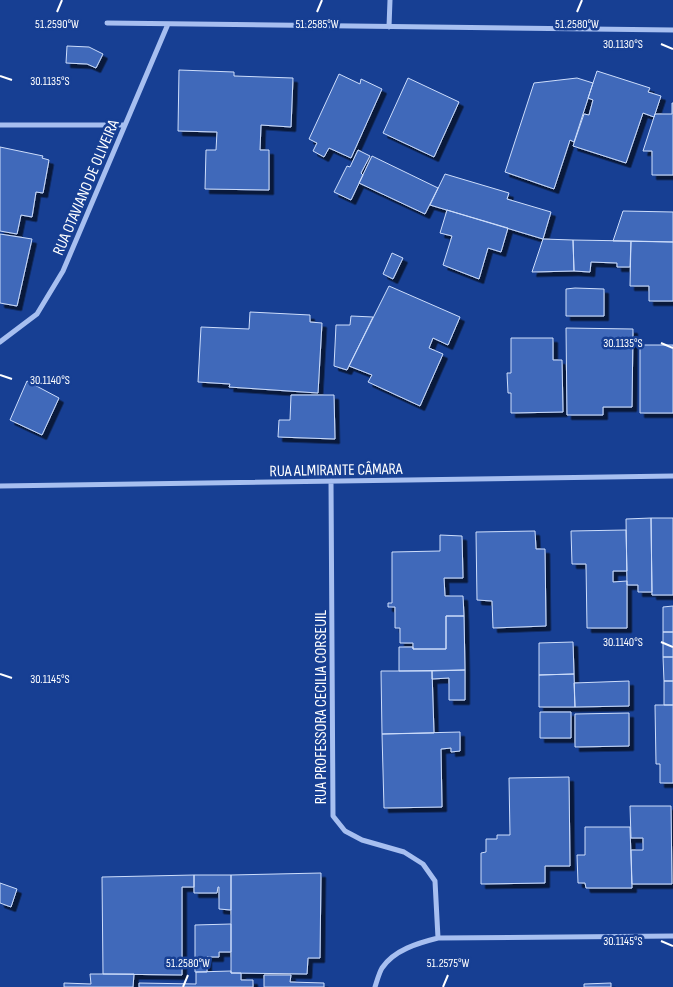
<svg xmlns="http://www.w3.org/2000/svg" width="673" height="987" viewBox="0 0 673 987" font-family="'Sofia Sans Condensed',sans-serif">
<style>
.building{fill:#4069ba;stroke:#cdddfb;filter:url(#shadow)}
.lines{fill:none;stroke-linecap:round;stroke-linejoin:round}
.minor{stroke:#a7bff0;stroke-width:5}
.ticks{fill:none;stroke:#fff;stroke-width:2}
.labels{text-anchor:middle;stroke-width:5;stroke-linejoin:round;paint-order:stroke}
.street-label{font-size:16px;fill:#fff;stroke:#173f93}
.ticks-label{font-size:12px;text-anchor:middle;fill:#fff;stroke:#173f93;stroke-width:5;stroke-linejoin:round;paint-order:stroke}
</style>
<defs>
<filter id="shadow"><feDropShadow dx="4.5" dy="4.5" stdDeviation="0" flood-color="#0009"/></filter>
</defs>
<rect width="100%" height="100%" fill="#173f93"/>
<!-- building -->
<path class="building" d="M67,46L89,47L103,54L96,68L87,64L66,63Z
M179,70L234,72V76L293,78L291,127L261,125L260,150H269V190L205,189L206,150H216L217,132L178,131Z
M597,71L650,88L648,92L661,96L654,117L643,113L626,163L573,146L584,114L589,115L593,100L588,98Z
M339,74L360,84L361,79L382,89L351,158L329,148L324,157L313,151L317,143L309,139Z
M408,78L459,102L434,157L383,133Z
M577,78L593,83L574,142L570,140L554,189L505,172L534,83Z
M672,103H673V175H652V151H643L655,114H672Z
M0,147L43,156L42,158L49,160L43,193L36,192L32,217L21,215L17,234L0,231Z
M358,150L370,156L361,173L363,175L351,200L334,192L347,166L350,167Z
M372,156L438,188L425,214L359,183Z
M445,174L509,193L507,199L551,212L543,239L430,205Z
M447,210L508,228L501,252L488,248L479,279L443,265L452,236L440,233Z
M623,211L673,212V242L613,241Z
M0,234L32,239L17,306L0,303Z
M543,239L573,240L574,271L532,272Z
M573,240L631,241L630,267H617V263L591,262L590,272L574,271Z
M631,241L673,242V301H649V286H630Z
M392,253L403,258L393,279L383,274Z
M389,286L460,317L448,345L433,338L429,348L443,354L420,406L368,382L372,375L349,366Z
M575,288L604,289V316H566V289Z
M250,312L310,315V322L322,323L318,393L229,387L230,384L198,382L201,327L249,329Z
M351,316L373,317L347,370L334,366L336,325H350Z
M566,328L633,329L632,407H603V415H567Z
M511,338H553V360H562L563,412L511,413V393H508L507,373H511Z
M640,345H673V413H640Z
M27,381L59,398L42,435L10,420Z
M291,395H334L335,439L278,437L279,420H290Z
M651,518H673V595H652Z
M651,518L652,592H638V585H627L626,519Z
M626,530L627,571H613V582L627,581V628H587L586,564H572L571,531Z
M535,531L536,549H545L546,626L493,628L492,601L477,600L476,532Z
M440,535L462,536L463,578H444L445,596H463L464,616H446V649H413V643H400V628H395V607H388V603H392V552L440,551Z
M673,606V632H663V607Z
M446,616H464L465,670L399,671V647H413V649H446Z
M663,632H673V657H663Z
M573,642L574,674L539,675V643Z
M663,657H673V681H664Z
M465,670V700H449V678L432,679V671Z
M381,671H432L434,733L382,734Z
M574,674L575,707H539V675Z
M629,681V706L575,707L574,683Z
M664,681H673V705H664Z
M655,705H673V783H660V764H656Z
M540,712H571V738H540Z
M629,713V746L575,747V714Z
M460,732V751L451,752V748L441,749L442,807L384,808L382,734Z
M569,777L570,866H545V883L481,884V853L486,852V839H497V835H510L509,778Z
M630,806H671L672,884H632L631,850H643V838H631Z
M585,827H630L632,888H586L585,883H578L577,855H585Z
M321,873L320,958H308L307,974L231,973V875Z
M194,875H231V910L219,909V887H218L217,893H194Z
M194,875V887H182V975L103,974L102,877Z
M0,883L17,889L11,907L0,903Z
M231,924V952H219V957H207V972H195V925Z
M231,971V973H241V980H253V987H139V983L196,984V972Z
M90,974H134L133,987H64V983L91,984Z
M264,975H291L290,982L324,983V987H264Z
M611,983V987H584V984Z"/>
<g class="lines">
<!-- minor -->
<path class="minor" d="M107,23L673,30
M389,27L390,0
M0,125H125
M0,342L37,314L63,271L168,24
M331,481L333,816L345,831L362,840L404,852L423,864L435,881L438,938
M0,486L673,476
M375,987C377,981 379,973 382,968C394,950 418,943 438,938L673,936"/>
</g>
<!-- ticks -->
<path class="ticks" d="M57,12L62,0M317,12L322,0M577,12L582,0M661,44L673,49M0,76L12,80M661,343L673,348M0,375L12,379M661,642L673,647M0,674L12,678M661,941L673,946M183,987L188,975M443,987L448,975"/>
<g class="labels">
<!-- street labels -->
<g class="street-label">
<text transform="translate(85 187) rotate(-67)" y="6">RUA OTAVIANO DE OLIVEIRA</text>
<text transform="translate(336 469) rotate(-1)" y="6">RUA ALMIRANTE CÂMARA</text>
<text transform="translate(320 707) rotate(-90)" y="6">RUA PROFESSORA CECILIA CORSEUIL</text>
</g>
</g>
<g class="ticks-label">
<text x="57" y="28">51.2590°W</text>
<text x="577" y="28">51.2580°W</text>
<text x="317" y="28">51.2585°W</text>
<text x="623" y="48">30.1130°S</text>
<text x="50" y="85">30.1135°S</text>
<text x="623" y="347">30.1135°S</text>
<text x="50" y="384">30.1140°S</text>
<text x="623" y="646">30.1140°S</text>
<text x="50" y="683">30.1145°S</text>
<text x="623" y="945">30.1145°S</text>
<text x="188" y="967">51.2580°W</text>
<text x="448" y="967">51.2575°W</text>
</g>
</svg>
